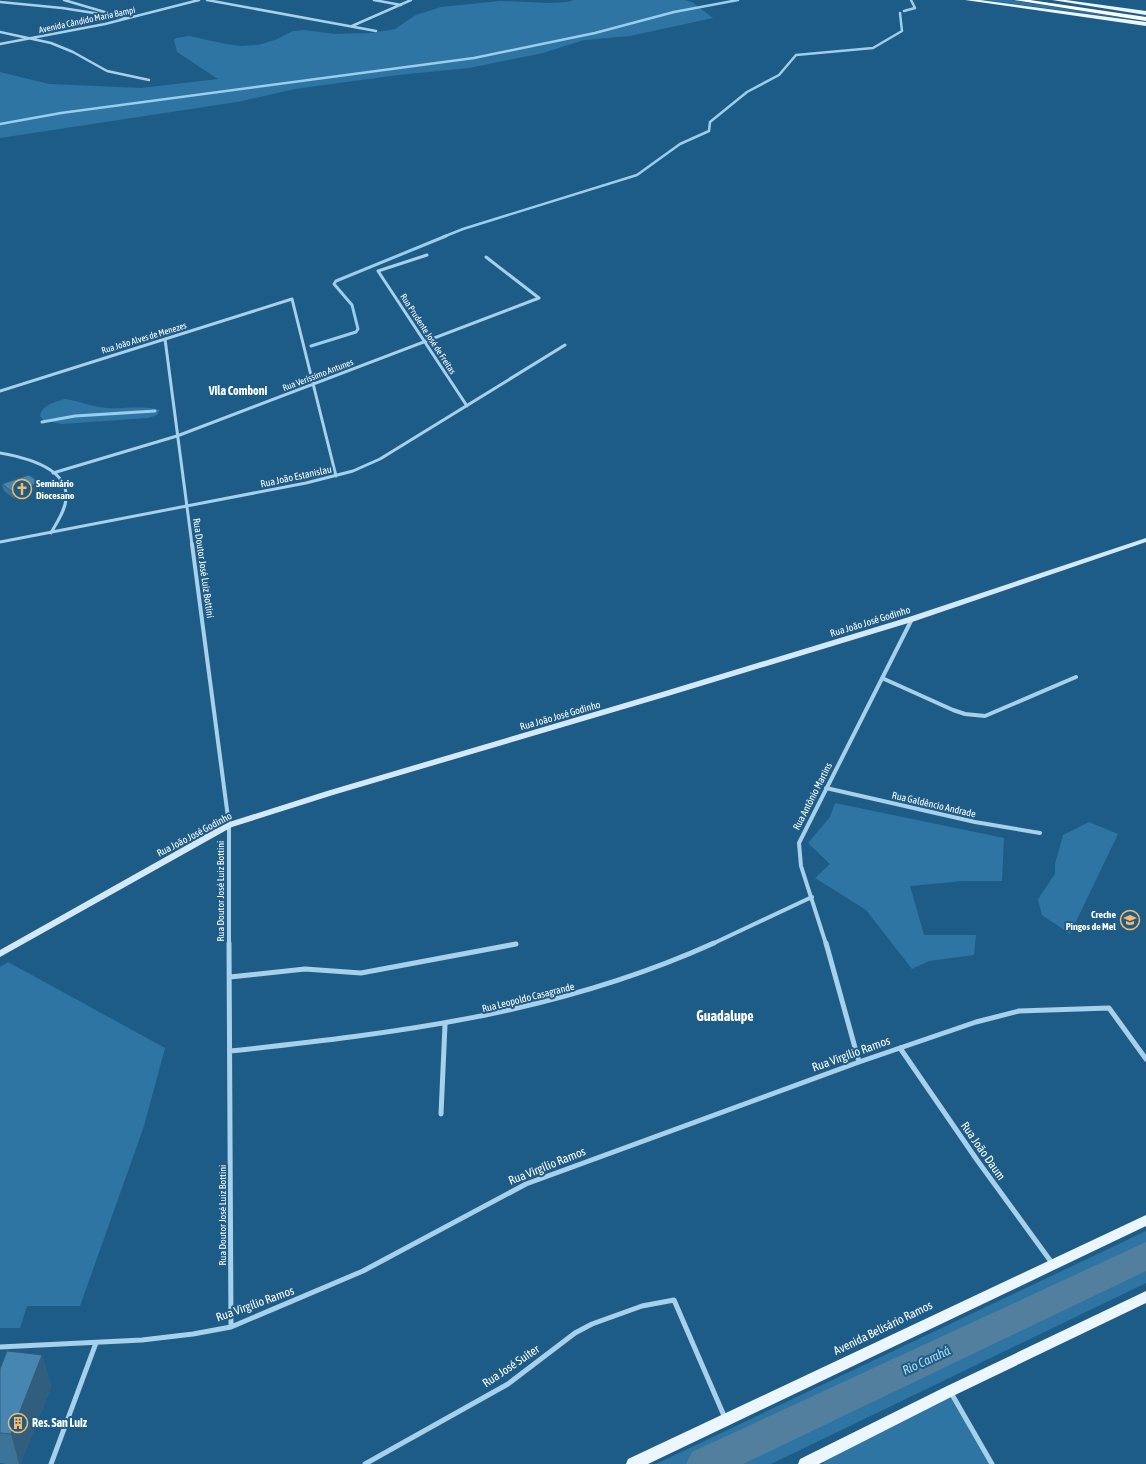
<svg xmlns="http://www.w3.org/2000/svg" width="1146" height="1464" viewBox="0 0 1146 1464" font-family="'Asap Condensed',sans-serif">
<style>
.green{fill:#2e75a4}
.lines{fill:none;stroke-linecap:round;stroke-linejoin:round}
.stream-far1{stroke:#9bcded;stroke-width:2.5}
.stream{stroke:#9bcded;stroke-width:3}
.river{fill:#527f9d;fill-rule:evenodd}
.street-far3{stroke:#a7d0eb;stroke-width:2.5}
.street-far2{stroke:#a7d0eb;stroke-width:3}
.street-far1{stroke:#a7d0eb;stroke-width:4}
.street{stroke:#a7d0eb;stroke-width:5}
.secondary{fill:#d3e9f8;fill-rule:evenodd}
.primary{fill:#ecf6fe;fill-rule:evenodd}
.highway{fill:#fff;fill-rule:evenodd}
.wall{fill:#3c7398}
.shaded-wall{fill:#315e7c}
.building{fill:#4686b1;stroke:#315e7c}
.labels{text-anchor:middle;stroke-width:4;stroke-linejoin:round;paint-order:stroke}
.far-street-label{font-size:9px;fill:#fff;stroke:#1e5c88}
.street-label{font-size:10px;fill:#fff;stroke:#1e5c88}
.poi-label{font-size:10px;font-weight:bold;fill:#fff;stroke:#1e5c88;text-anchor:start}
.far-district-label{font-size:12px;font-weight:bold;fill:#fff;stroke:#1e5c88}
.near-street-label{font-size:12px;fill:#fff;stroke:#1e5c88}
.near-poi-label{font-size:12px;font-weight:bold;fill:#fff;stroke:#1e5c88;text-anchor:start}
.near-water-label{font-size:13px;font-style:italic;fill:#b3daf2;stroke:#1e5c88}
.district-label{font-size:14px;font-weight:bold;fill:#fff;stroke:#1e5c88}
</style>
<rect width="100%" height="100%" fill="#1e5c88"/>
<!-- green -->
<path class="green" d="M574,0H684L692,2L713,18L630,36L584,40L543,53L469,68L398,75L295,89L237,102L0,138V72L49,84L141,88L218,79L177,52L174,40L176,38L189,36L226,44L241,46L258,45L275,40L293,31L304,30L335,34L372,33L395,29L416,15L441,7L500,1L548,3L568,2Z
M985,0H1010L1146,21Z
M65,399C79,401 93,407 107,408C125,409 142,405 160,410L157,415L148,418L61,424L43,420L40,416C42,405 55,402 65,399Z
M835,803L1004,838L1002,881H963L910,886L924,935H976L974,955L929,961L912,969L866,910L815,878L830,864L808,843L830,817Z
M1089,822L1118,834L1070,934L1042,915L1038,899L1055,874V864L1063,835Z
M8,962L165,1048L144,1126L80,1306H27L20,1328H0V967Z
M1146,1231V1283L771,1464H656Z
M950,1391L992,1464H824L820,1456Z"/>
<g class="lines">
<!-- stream-far1 -->
<path class="stream-far1" d="M904,11L915,8L911,0
M0,124L61,113L474,58L595,33L674,12L738,0
M443,237L463,229L637,175L680,144L709,131L710,122L747,92L779,75L796,55L873,48L902,31L900,13"/>
<!-- stream -->
<path class="stream" d="M311,346L356,332L358,329L352,305L334,284L336,281L446,236
M42,422L75,416L155,411"/>
<!-- river -->
<path class="river" d="M1146,1242V1271L743,1464H686L692,1452Z"/>
<!-- street-far3 -->
<path class="street-far3" d="M64,0L108,13
M207,0L376,31
M374,0L401,5
M0,2L62,8L126,18
M352,26L411,0
M0,32L51,43L73,52L107,71L149,80
M0,44L105,24L199,0"/>
<!-- street-far2 -->
<path class="street-far2" d="M427,255L378,271L467,406
M486,257L539,298
M165,339L192,545
M0,391L292,299L336,476
M0,453C23,457 69,467 66,499C65,511 57,522 51,533
M53,473L177,436L539,298
M0,542L306,483L353,471L380,459L565,345"/>
<!-- street-far1 -->
<path class="street-far1" d="M192,544L229,825V944
M882,678L953,710L965,714L985,716L1076,677
M826,788L975,822L1040,833
M513,944H516
M712,944L812,897
M826,944L801,866L799,843L912,619"/>
<!-- street -->
<path class="street" d="M229,943L231,1327
M826,943L859,1062
M230,977L305,969L361,973L516,944
M900,1048L977,1160L1052,1263
M230,1051C398,1033 557,1014 714,943
M441,1114L445,1025
M0,1347L142,1340L193,1334L231,1327L363,1271L526,1184L859,1062L976,1022L1019,1011L1109,1008L1146,1059
M950,1391L992,1464
M51,1464L96,1343
M365,1464L508,1384L575,1333L592,1324L642,1306L674,1300L725,1418"/>
<!-- secondary -->
<path class="secondary" d="M1146,538V542L915,621L668,696L333,795L232,827L0,957V950L226,823L327,791L662,692L909,617Z"/>
<!-- primary -->
<path class="primary" d="M965,0H980L1146,22V26Z
M1052,0H1066L1146,11V15Z
M1146,1215V1226L648,1464H626L628,1459Z
M1146,1291V1303L955,1395L819,1464H798L800,1459L945,1387Z"/>
<!-- highway -->
<path class="highway" d="M1014,0H1030L1146,17V21Z"/>
</g>
<!-- wall -->
<path class="wall" d="M2,484L40,488L15,499L4,491Z
M42,1355L51,1387L20,1464H7L0,1463V1369Z"/>
<!-- shaded-wall -->
<path class="shaded-wall" d="M39,482L40,488L15,499L14,493Z
M42,1355L51,1387L20,1464H19L11,1434Z"/>
<!-- building -->
<path class="building" d="M29,475L39,482L14,493L2,484Z
M7,1351L42,1355L11,1434L0,1433V1369Z"/>
<!-- icons -->
<defs>
<g id="church-ring" transform="scale(1)"><circle r="9.5" fill="#1e5c88" stroke="#fab966" stroke-width="1.5"/><path d="M-1.2-6h2.4v3.5h3.3v2.4h-3.3V6h-2.4V-.1h-3.3v-2.4h3.3Z" fill="#fab966"/></g>
<g id="school-ring" transform="scale(1)"><circle r="9.5" fill="#1e5c88" stroke="#fab966" stroke-width="1.5"/><path d="M0-5L7-2L0 1L-7-2ZM-4 1L0 2.5L4 1V4Q0 6-4 4Z" fill="#fab966"/></g>
<g id="building-ring" transform="scale(1)"><circle r="9.5" fill="#1e5c88" stroke="#fab966" stroke-width="1.5"/><path d="M-4-6H4V6H1V3H-1V6H-4ZM-2.5-4.3h1.7v1.8h-1.7ZM.8-4.3h1.7v1.8H.8ZM-2.5-1h1.7V.8h-1.7ZM.8-1h1.7V.8H.8Z" fill="#fab966"/></g>
</defs>
<g fill-rule="evenodd">
<use href="#church-ring" x="22" y="489"/>
<use href="#school-ring" x="1130" y="920"/>
<use href="#building-ring" x="18" y="1423"/>
</g>
<g class="labels">
<!-- far-street labels -->
<g class="far-street-label">
<text transform="translate(87 20) rotate(-12)" y="3">Avenida Cândido Maria Bampi</text>
<text transform="translate(428 334) rotate(57)" y="3">Rua Prudente José de Freitas</text>
<text transform="translate(144 338) rotate(-17)" y="3">Rua João Alves de Menezes</text>
<text transform="translate(318 375) rotate(-21)" y="3">Rua Veríssimo Antunes</text>
</g>
<!-- street labels -->
<g class="street-label">
<text transform="translate(296 476) rotate(-12)" y="4">Rua João Estanislau</text>
<text transform="translate(204 568) rotate(82)" y="4">Rua Doutor José Luiz Bottini</text>
<text transform="translate(870 621) rotate(-17)" y="4">Rua João José Godinho</text>
<text transform="translate(560 715) rotate(-16)" y="4">Rua João José Godinho</text>
<text transform="translate(812 796) rotate(-63)" y="4">Rua Antônio Martins</text>
<text transform="translate(934 804) rotate(13)" y="4">Rua Galdêncio Andrade</text>
<text transform="translate(194 834) rotate(-28)" y="4">Rua João José Godinho</text>
<text transform="translate(220 891) rotate(-90)" y="4">Rua Doutor José Luiz Bottini</text>
<text transform="translate(528 997) rotate(-14)" y="4">Rua Leopoldo Casagrande</text>
<text transform="translate(222 1215) rotate(-90)" y="4">Rua Doutor José Luiz Bottini</text>
</g>
<!-- poi labels -->
<g class="poi-label">
<text x="36" y="487">Seminário<tspan x="36" dy="12">Diocesano</tspan></text>
<text x="1116" y="918" text-anchor="end">Creche<tspan x="1116" dy="12">Pingos de Mel</tspan></text>
</g>
<!-- far-district labels -->
<g class="far-district-label">
<text x="238" y="395">Vila Comboni</text>
</g>
<!-- near-street labels -->
<g class="near-street-label">
<text transform="translate(851 1054) rotate(-20)" y="4">Rua Virgílio Ramos</text>
<text transform="translate(983 1151) rotate(55)" y="4">Rua João Daum</text>
<text transform="translate(547 1166) rotate(-22)" y="4">Rua Virgílio Ramos</text>
<text transform="translate(255 1304) rotate(-20)" y="4">Rua Virgílio Ramos</text>
<text transform="translate(883 1328) rotate(-26)" y="4">Avenida Belisário Ramos</text>
<text transform="translate(511 1366) rotate(-34)" y="4">Rua José Suiter</text>
</g>
<!-- near-poi labels -->
<g class="near-poi-label">
<text x="32" y="1427">Res. San Luiz</text>
</g>
<!-- near-water labels -->
<g class="near-water-label">
<text transform="translate(926 1360) rotate(-25)" y="5">Rio Carahá</text>
</g>
<!-- district labels -->
<g class="district-label">
<text x="725" y="1021">Guadalupe</text>
</g>
</g>
</svg>
